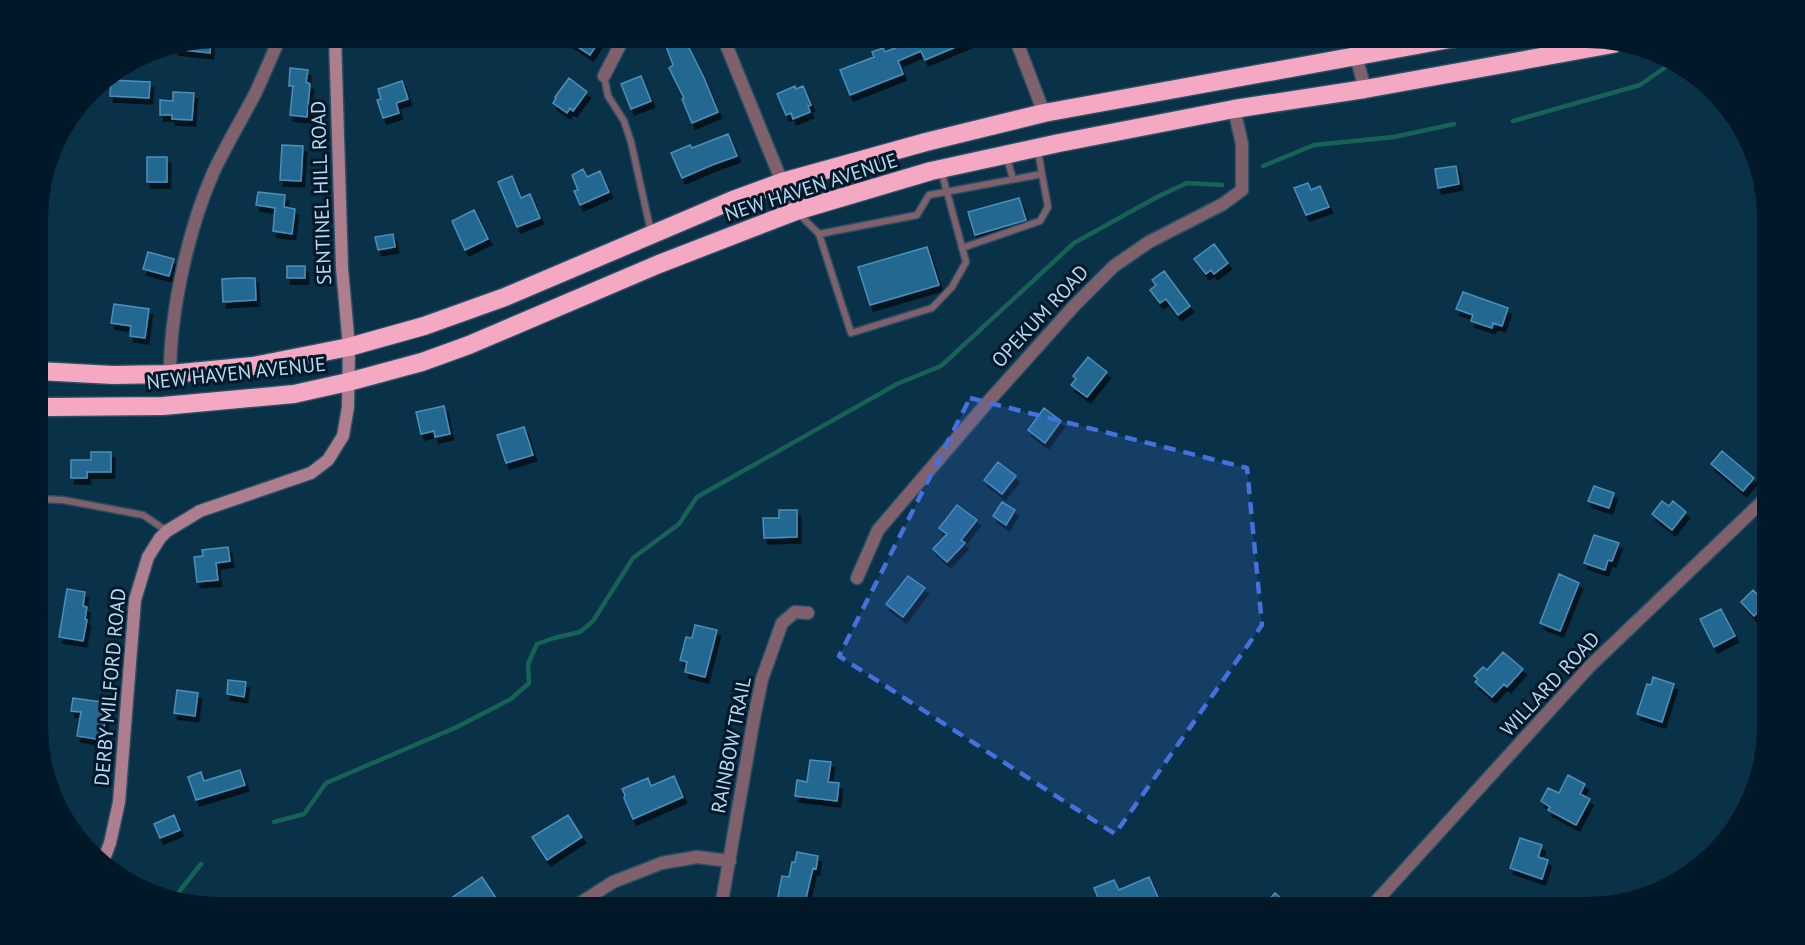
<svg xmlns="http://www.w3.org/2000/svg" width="1805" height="945" viewBox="0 0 1805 945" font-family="'PT Sans',sans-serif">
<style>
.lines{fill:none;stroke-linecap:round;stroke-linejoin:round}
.stream{stroke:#166355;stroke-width:4.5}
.building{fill:#216890;stroke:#4a90bc;stroke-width:1.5;filter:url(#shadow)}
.lane-casing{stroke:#284f66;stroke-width:9}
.street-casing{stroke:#284f66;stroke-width:15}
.secondary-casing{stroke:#284f66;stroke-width:15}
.highway-casing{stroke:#284f66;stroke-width:21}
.lane{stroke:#80616b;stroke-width:6}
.street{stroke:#80616b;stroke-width:12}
.secondary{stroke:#af7e8e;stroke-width:12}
.highway{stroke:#f4a8c1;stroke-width:18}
.marked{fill:#4471de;fill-opacity:0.2;stroke:#4471de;stroke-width:4.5;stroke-dasharray:12 8;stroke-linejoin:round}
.labels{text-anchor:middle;stroke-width:6;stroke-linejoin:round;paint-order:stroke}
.street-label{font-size:20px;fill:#b8d9f1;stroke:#001828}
</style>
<defs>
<filter id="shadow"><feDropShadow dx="3.5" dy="6" stdDeviation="0" flood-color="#0009"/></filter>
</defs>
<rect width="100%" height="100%" fill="#093147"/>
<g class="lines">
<!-- stream -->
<path class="stream" d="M1513,121L1640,85L1667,66
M1263,166L1314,145L1394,137L1454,124
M274,822L304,814L326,783L457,727L511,699L529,683L528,664L537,644L554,638L580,632L593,621L633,558L679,524L697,497L897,384L941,366L1074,243L1159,196L1187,183L1222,185
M175,897L201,864"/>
</g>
<!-- building -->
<path class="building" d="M564,38H601L590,55Z
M663,38H684L704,78L718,112L692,123L682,99L684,98L669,68L673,65Z
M920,38H977L925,60L921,51L898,61L903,74L850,95L840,70L874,57L872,52L883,48L885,52Z
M211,39L210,53L175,49V46Z
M290,68L308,70L306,82L310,84L307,117L290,115L293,86H289Z
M641,76L651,101L631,109L621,84Z
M569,78L587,92L573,111L570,108L567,113L553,103L556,98L555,97Z
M111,80L150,82L149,98L110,96Z
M402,81L408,99L396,103L399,113L383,118L377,100L381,99L378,89Z
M795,86L796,89L803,86L811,105L808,106L810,112L793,119L791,113L786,115L777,94Z
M173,92L194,93L192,120L172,119V115H160V100L173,101Z
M728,134L737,156L712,165L682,178L671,153L690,145L692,148Z
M282,145L303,146L301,181L280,180Z
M147,157H167V182H147Z
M1456,166L1459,184L1438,188L1435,169Z
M583,169L587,177L600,171L609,192L580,205L574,191L578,190L572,175Z
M512,176L521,198L530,194L540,218L517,227L498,182Z
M1308,183L1311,190L1320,186L1329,207L1306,215L1294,188Z
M258,192L285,195L284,207L295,209L292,234L273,231L275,208L256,205Z
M1019,198L1026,220L975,235L968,212Z
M474,210L488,239L465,250L452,221Z
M393,234L395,247L378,250L375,237Z
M1214,244L1228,263L1214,274L1211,270L1206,274L1194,259Z
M927,247L939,285L870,305L858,267Z
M148,252L174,259L169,276L143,269Z
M287,266H305V278H287Z
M1164,271L1190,306L1178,315L1166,299L1160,303L1150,290L1156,285L1152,280Z
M239,278H255L256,300L223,302L222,279Z
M1463,292L1508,308L1502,326L1493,323L1492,328L1471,321L1473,315L1456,309Z
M114,304L149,309L145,338L130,336L131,326L111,323Z
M1088,357L1107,372L1087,397L1071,385L1076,379L1073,376Z
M444,406L450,434L435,437L434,431L421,434L416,412Z
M1044,408L1061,421L1045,443L1028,430Z
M524,427L533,455L506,463L497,435Z
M1722,451L1754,478L1743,491L1711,464Z
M91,452H111V472H87V478H71V460H91Z
M998,462L1016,476L1002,494L984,480Z
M1594,486L1614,493L1609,508L1588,501Z
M1662,501L1669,506L1673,501L1686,512L1672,530L1652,514Z
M1002,502L1015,510L1006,525L993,516Z
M957,505L977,520L961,540L965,543L947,562L933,549L947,534L939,528Z
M779,510H797V537L764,538L763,518H779Z
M1594,535L1619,543L1612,561L1608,560L1605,570L1584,563Z
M228,547L230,561L216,563L218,580L197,582L194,557L203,556L202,550Z
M1559,574L1579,583L1560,631L1540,623Z
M908,576L925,588L903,617L886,604Z
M67,589L85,592L83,606L87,607L85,619L87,620L83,641L59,637Z
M1753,590L1766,604L1754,616L1741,602Z
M1721,609L1735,636L1714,647L1700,619Z
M695,625L717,630L705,677L685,672L687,662L680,660L686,637L692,638Z
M1503,652L1523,669L1507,687L1504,684L1492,697L1475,682L1478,679L1474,676L1483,667L1487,670Z
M1653,677L1674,684L1662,722L1637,714L1647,684L1651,685Z
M228,680L246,682L244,697L227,694Z
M177,690L198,693L195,716L174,713Z
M73,698L108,703L102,740L77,736L81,712L71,711Z
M810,760L831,762L828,782L839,783L837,801L795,796L797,780L807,782Z
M240,770L245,785L196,800L188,777L201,772L204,781Z
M1568,775L1585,784L1580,794L1590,799L1576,825L1548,810L1550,807L1541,801L1548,788L1559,793Z
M674,776L683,797L633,819L624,798L625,795L622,789L648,778L651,786Z
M174,815L180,830L160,838L154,824Z
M568,815L582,837L547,860L532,837Z
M1520,838L1542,845L1538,857L1548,860L1542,879L1510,868Z
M797,852L818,856L816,869L813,868L804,907L776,906L782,876L789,877L792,862H795Z
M482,877L496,898L482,907H456L450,899Z
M1149,877L1161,904L1154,907H1102L1094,888L1114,880L1119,890Z
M1275,893L1291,907H1262Z"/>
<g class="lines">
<!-- lane casing -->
<g class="lane-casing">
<path id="lane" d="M604,76L608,96L624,121L631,142L651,232
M1038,151L1042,174
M1007,158L1013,179
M799,214L819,234L851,333L932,308L952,287L966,262L941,170
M819,234L917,215L929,195L1042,174L1048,207L1040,221L962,248
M39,499L63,500L143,515L167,531"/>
</g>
<!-- street casing -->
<g class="street-casing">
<path id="street" d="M723,37L782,182L796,211
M1015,37L1044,113
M1354,37L1356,56L1365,89
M604,76L621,43L625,37
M170,374C170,312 188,230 213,173C226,145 242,119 256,92C264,74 272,56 280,37
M857,578L878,530L987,403L1074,306L1114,266L1149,242L1223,204L1242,190V144L1234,109
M574,907L613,882L662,863L697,857L730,861
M721,907L754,718L762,679L782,623L795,612L808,613
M1371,907L1590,666L1767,497"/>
</g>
<!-- secondary casing -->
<g class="secondary-casing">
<path id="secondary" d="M104,859L110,843L119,802L135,600L148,557L160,538L167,531L200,511L311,473L328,460L343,436L348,407L349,347L342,268L335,37"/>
</g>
<!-- highway casing -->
<g class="highway-casing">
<path id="highway" d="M38,371L113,375L170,374L253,366L349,347L424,326L505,297L733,200L782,182L926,142L1044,113L1461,37
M38,406L50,407L163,406L294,394L348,382L422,362L469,345L659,264L796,211L931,171L1059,143L1234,109L1365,89L1613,44"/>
</g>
<!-- lane -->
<use href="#lane" class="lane"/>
<!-- street -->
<use href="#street" class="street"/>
<!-- secondary -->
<use href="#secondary" class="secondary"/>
<!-- highway -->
<use href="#highway" class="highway"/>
</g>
<!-- marked area -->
<path class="marked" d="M970,398L1247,468L1262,625L1115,834L839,656Z"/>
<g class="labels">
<!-- street labels -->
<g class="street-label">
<text transform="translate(811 187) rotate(-18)" y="7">NEW HAVEN AVENUE</text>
<text transform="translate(321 193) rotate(-92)" y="7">SENTINEL HILL ROAD</text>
<text transform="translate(1040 316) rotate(-47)" y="7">OPEKUM ROAD</text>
<text transform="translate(236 373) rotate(-6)" y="7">NEW HAVEN AVENUE</text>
<text transform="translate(1550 684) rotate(-47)" y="7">WILLARD ROAD</text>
<text transform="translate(110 687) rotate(-85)" y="7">DERBY MILFORD ROAD</text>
<text transform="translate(731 745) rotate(-79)" y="7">RAINBOW TRAIL</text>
</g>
</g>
<!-- crop -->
<path d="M0 0H1805V945H0ZM218 48H1587A170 170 0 0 1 1757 218V727A170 170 0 0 1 1587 897H218A170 170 0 0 1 48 727V218A170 170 0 0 1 218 48Z" fill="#001828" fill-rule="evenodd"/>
</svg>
